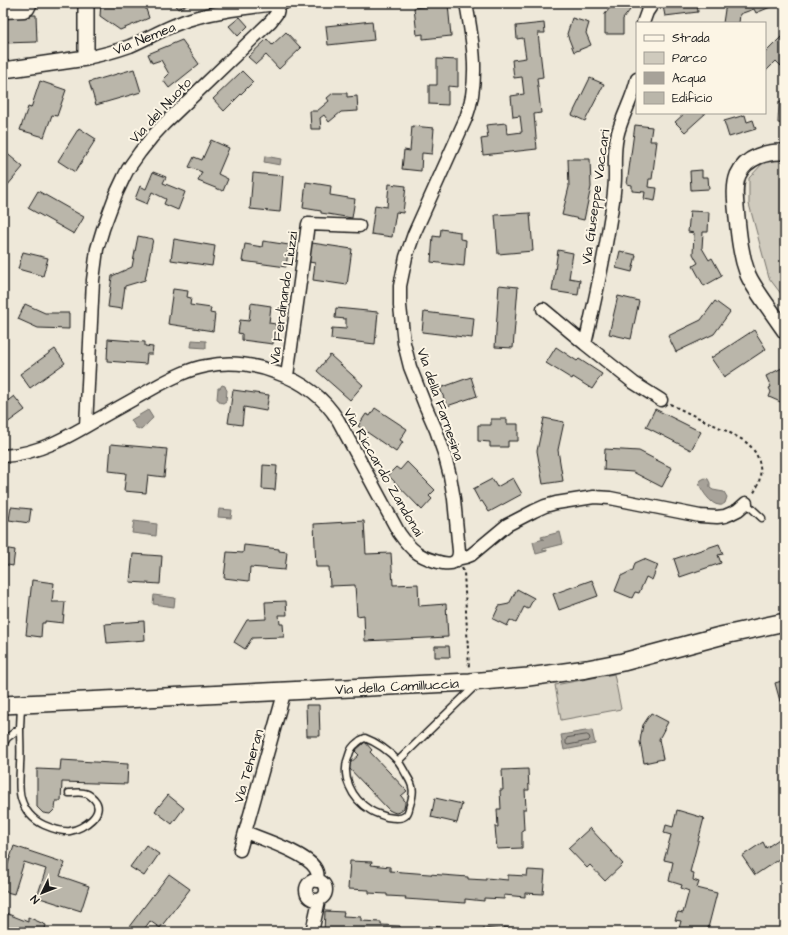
<svg xmlns="http://www.w3.org/2000/svg" width="788" height="935" viewBox="0 0 788 935" font-family="'Architects Daughter',sans-serif">
<style>
.green{fill:#cfcabd;stroke:#76736c}
.water{fill:#a7a299;stroke:#6f6c67}
.lines{fill:none;stroke-linecap:round;stroke-linejoin:round}
.shore{stroke:#54524e;stroke-width:1}
.building{fill:#bab6aa;stroke:#1c1c1c}
.service-casing{stroke:#1c1c1c;stroke-width:9}
.minor-casing{stroke:#1c1c1c;stroke-width:15}
.tertiary-casing{stroke:#1c1c1c;stroke-width:18}
.secondary-casing{stroke:#1c1c1c;stroke-width:20}
.path{stroke:#1c1c1c;stroke-width:2;stroke-dasharray:3 3;stroke-linecap:butt}
.service{stroke:#fcf5e5;stroke-width:6}
.minor{stroke:#fcf5e5;stroke-width:12}
.tertiary{stroke:#fcf5e5;stroke-width:15}
.secondary{stroke:#fcf5e5;stroke-width:17}
.labels{text-anchor:middle;stroke-width:4;stroke-linejoin:round;paint-order:stroke}
.street-label{font-size:14px;fill:#1c1c1c;stroke:#fcf5e5}
</style>
<rect width="100%" height="100%" fill="#eee8d9"/>
<filter id="ink" filterUnits="userSpaceOnUse"><feTurbulence type="fractalNoise" baseFrequency=".025" numOctaves="2"/><feDisplacementMap in="SourceGraphic" scale="8" xChannelSelector="R" yChannelSelector="G"/><feConvolveMatrix kernelMatrix="1 2 1 2 8 2 1 2 1" color-interpolation-filters="sRGB"/></filter>
<g filter="url(#ink)">
<!-- green -->
<path class="green" d="M785,158V299L769,278L749,204V178L764,162Z
M614,674L621,709L561,720L555,685Z"/>
<!-- water -->
<path class="water" d="M265,156L281,159L280,165L264,162Z
M192,340L206,341V348L191,347Z
M222,385L225,386L226,389L227,390L226,401L223,403L219,402V400L217,399L218,388H220Z
M148,410L153,418C148,422 146,426 141,430L137,428H136L131,420Z
M705,478L708,479L710,483V488L713,490L724,492L727,497L725,503C723,504 722,506 719,505C711,505 701,490 699,483L701,480Z
M219,509L232,510L231,518L218,517Z
M134,521L157,524L156,536L132,533Z
M560,532L563,544L543,549V551L547,550V551L536,554L533,542L544,539H542L541,537Z
M154,595L175,598L174,607L153,604Z
M592,730L595,744L564,750L561,735Z"/>
<g class="lines">
<!-- shore -->
<path class="shore" d="M587,735L589,736L590,739L588,741L568,745L566,744V740L567,738Z"/>
</g>
<!-- building -->
<path class="building" d="M101,3H117V5L132,6L139,3H144L149,18L120,30L100,16Z
M175,3H192L178,9Z
M614,3H621L630,10L623,19V34H605V14Z
M669,3H697L698,12L665,16L663,6L670,5Z
M726,3H780L756,13L754,9L740,14L739,23H723Z
M448,4L451,36L423,39V34L417,35L414,8Z
M36,15L37,42L3,43V16Z
M240,17L248,26L238,36L229,26Z
M572,18L589,23L586,33L591,45L574,52L567,34Z
M372,21L374,40L328,45L326,26Z
M544,23L545,33H538L543,77L537,78L541,113L534,114L537,149L483,155L481,139L488,138L486,125L506,123L507,134L522,132L520,116L513,117L511,96L524,94L522,77L514,78L512,60L526,58L523,38L517,39L516,26Z
M286,32L301,48L279,69L266,55L256,64L248,57L267,39L272,45Z
M784,34L785,35V62L781,66L776,61L765,72V53Z
M182,40L199,64L169,88L163,80L169,74L161,60L152,63L148,54Z
M437,59L458,60V87L448,86V105L429,104V85H437Z
M134,69L141,92L96,105L89,82Z
M242,71L253,82L224,111L213,99Z
M590,78L604,84L585,121L572,115Z
M40,81L66,90L57,116L52,115L44,137L20,130L28,107L31,108Z
M333,93H347V97L357,96L358,111L341,112L329,122L324,115L320,118L321,129H311L310,111H317L329,101L327,98Z
M779,102H785V124L778,123Z
M685,113H706L685,132L675,122Z
M745,115L747,122L753,120L756,129L729,137L724,121Z
M635,125L652,127L650,141H657L652,179H649L648,187L657,188L655,201L644,199L645,192L632,191V185L627,184Z
M412,126L434,128L432,154L422,153L421,171L402,169L404,150L410,151Z
M79,128L96,139L75,172L58,161Z
M211,140L229,148L218,174L228,179L223,191L198,181L202,172L189,167L194,157L202,160Z
M4,151L23,167L7,186L5,184L3,186V152Z
M568,159H590L591,187L584,220L562,215L569,187Z
M702,170V177H708L709,189L691,190L690,171Z
M153,172L166,177L163,183L185,192L178,210L164,204L166,199L152,192L147,204L135,199L140,186L146,189Z
M253,173L283,176L280,212L250,209Z
M306,182L331,186L330,195L355,199L352,218L321,213V211L303,208Z
M389,184L406,186L403,213L396,212L392,237L371,234L375,205L387,207Z
M38,191L84,217L74,234L28,208Z
M690,211L709,212L708,232H703L702,248L709,260L712,258L722,276L704,286L693,266L698,263L693,254L694,233L688,232Z
M530,213L533,251L498,254L495,215Z
M441,229L460,232V239L466,240L464,266L431,262L433,236L440,237Z
M138,236L153,239L145,280L125,286L122,309L108,307L112,276L132,267Z
M174,239L215,246L212,266L171,260Z
M263,241L289,245L286,267L242,261L245,244L262,247Z
M312,243L352,249L347,285L313,280L315,263L309,262Z
M558,250L573,253L569,278L580,280L578,295L552,291Z
M620,251L636,255L632,272L616,268Z
M23,252L48,258L43,276L18,269Z
M499,285L518,287L513,348L495,347Z
M173,289L188,291L187,297L191,298L190,305L211,308L210,313L215,314L213,331L168,324Z
M618,296L639,301L631,339L609,334Z
M715,301L730,312L714,334L676,352L668,336L701,320Z
M251,303L271,306L269,323L276,324L273,344L242,340V334L238,333L240,320L249,321Z
M25,304L45,313H69V329L38,328L18,319Z
M336,308L378,312L375,344L331,339L332,328L346,329V319L335,318Z
M424,312L474,318L472,338L422,332Z
M754,330L766,349L724,377L711,358Z
M108,339L145,342V346L153,347L152,354H147L146,364L107,361Z
M556,347L577,361L579,359L602,374L592,389L573,377L572,379L546,363Z
M55,349L65,363L30,388L20,374Z
M330,355L363,385L350,400L317,371Z
M784,367L785,370V404L769,397L771,392L769,388L771,387L766,376Z
M471,377L477,396L447,406L440,388Z
M233,390L269,395L266,411L244,407L242,425L228,423Z
M14,396L25,410L3,426V401L5,403Z
M375,408L407,429L400,440L403,442L396,452L358,426L366,414L370,416Z
M655,409L701,432L691,450L646,427Z
M544,418L564,422L558,450L563,481L543,484L537,451Z
M491,419H507V424H518V441H508V447H490V442L478,441V425H491Z
M111,444L167,449L164,477L148,475L146,493L124,491L126,473L109,471Z
M605,449L639,451L672,468L662,487L633,472L604,470Z
M407,462L435,490L429,496L432,499L422,510L388,475L396,467L400,470Z
M263,465L277,466L275,490L262,489Z
M513,478L522,494L489,512L482,501L480,502L473,489L492,479L497,487Z
M11,507L31,509L29,523L9,520Z
M364,521L366,554L391,553L393,585L418,584L419,606L446,604L448,637L365,641L364,615L357,616L355,585L330,586L329,567H316L314,524Z
M719,544L723,554L718,555L721,563L680,577L674,559Z
M244,545L279,549V551L287,552L285,570L250,567L249,581L224,578L227,552L243,553Z
M3,548L15,550L13,566L3,564Z
M133,554L162,556L160,584L130,582Z
M644,559L658,565L652,580L646,577L639,593L635,592L632,598L615,591L621,576L633,570L635,563Z
M32,580L54,583L52,602H65L63,623L45,621V623H42L41,637L26,635Z
M592,580L598,596L559,610L553,594Z
M517,589L534,598L528,609L524,607L516,623L510,620L507,626L493,619L499,606L509,604Z
M286,601L287,615H279L280,624H283L284,637L252,638L245,649L234,642L247,620L266,619L265,602Z
M144,621L145,640L107,643L105,624Z
M435,646H449L450,657H435Z
M785,680V700L780,701L775,683Z
M306,705H319L320,736H307Z
M651,713L668,722L659,739L663,759L644,763L640,742L641,735L643,725Z
M365,742L372,750L370,752L407,791L401,796L405,801V804L404,808L399,812L396,813L393,812L389,810L347,766L359,755L355,751Z
M785,743V777L781,744Z
M61,760L128,764L127,784L62,782L61,801H56L55,809L50,814L43,813L37,807V769L60,770Z
M528,769L529,790H525L526,809H523L524,830H522V848L497,849L495,827H498L497,809H501L500,790H503L502,770Z
M168,795L184,808L172,824L155,811Z
M435,798L462,804L457,823L431,817Z
M677,810L704,818L690,872L694,873L693,880L699,882L697,888L717,893L707,932H678L681,921L675,920L678,912L683,913L689,891L681,888L682,885L669,881L673,862L664,860L671,835L664,833L666,825L673,827Z
M590,828L623,864L605,881L590,865L587,868L568,848Z
M785,835V855L755,875L742,856L763,842L766,848Z
M146,845L159,854L144,876L130,867Z
M14,846L65,863L60,876L89,886L81,911L37,897L46,869L24,862L14,894L3,891V873H5Z
M350,861L372,862L371,865L390,867V871L468,877V879L486,880V878L508,880V875L527,876L528,870L545,871L543,894L525,893V897L504,895V899L484,898V901L465,899V903L405,899L406,897L387,896V894L369,893V890L348,889Z
M169,874L190,889L160,928L150,921L142,932H125Z
M325,911L344,912L343,916L361,917V921L381,922V925L400,926V932H324Z
M3,912L28,922V917L46,925L44,932H3Z
M428,926L483,931V928L503,930L504,927L524,929V932H428Z"/>
<g class="lines">
<!-- service casing -->
<g class="service-casing">
<path id="service" d="M746,503L762,518
M20,728C20,741 21,753 20,765C20,776 18,788 21,798C24,810 33,820 44,825C51,828 62,832 70,831C83,829 107,813 94,799C91,796 88,793 84,793C79,792 74,793 69,793
M365,738C376,742 389,751 397,760C401,764 404,771 407,776C414,787 414,792 410,805C409,808 409,813 405,816C401,819 392,818 387,817C382,815 376,814 370,810C352,799 340,776 349,755C350,751 353,746 357,743C359,741 362,739 365,738Z
M3,745L7,738L20,728L21,706
M398,761L476,685"/>
</g>
<!-- minor casing -->
<g class="minor-casing">
<path id="minor" d="M3,12L24,11L28,9L31,3
M643,23L647,12L653,3
M86,58C101,55 116,51 130,46C151,37 170,25 191,19C222,10 253,7 284,3
M543,309L585,344L634,383L661,400
M585,344C596,297 606,249 613,201C614,193 615,184 615,176C615,163 614,150 617,137C621,117 633,99 637,79
M287,376L308,224L359,226
M86,426L93,280L97,249L103,229L116,194L124,177L128,169L140,152L152,137L165,123L271,21L277,13L279,4
M3,456C39,454 70,436 100,418C120,407 139,396 159,385C174,377 189,369 206,366C230,361 254,364 277,373C303,382 323,396 338,420L399,533C404,540 409,547 416,552C422,557 446,567 454,562C458,560 459,555 459,551L454,499L450,476L444,453L436,430L425,405L410,367L404,343L400,306V286L406,257L414,234L466,118C480,81 473,41 466,3
M457,559L466,557L471,555L507,525L534,511L545,506L556,503L594,497L610,498L700,516L717,517L725,516L732,513L738,510L746,503
M245,832C262,839 306,853 315,868C318,872 318,876 317,881
M240,850L285,690
M306 890a10 10 0 1 1 20 0a10 10 0 1 1-20 0Z
M312,932L319,900"/>
</g>
<!-- tertiary casing -->
<g class="tertiary-casing">
<path id="tertiary" d="M3,70L11,69L86,58V3
M785,152C767,151 746,157 738,175C733,188 736,204 737,218C739,238 741,256 748,275C752,284 758,292 764,301C771,311 778,321 785,331"/>
</g>
<!-- secondary casing -->
<g class="secondary-casing">
<path id="secondary" d="M3,705L470,682L528,677L587,669L623,662L720,636L785,622"/>
</g>
<!-- path -->
<path class="path" d="M670,404C691,415 712,423 732,434C737,437 744,440 748,444C763,457 764,479 753,494
M462,568L464,572L469,669"/>
<!-- service -->
<use href="#service" class="service"/>
<!-- minor -->
<use href="#minor" class="minor"/>
<!-- tertiary -->
<use href="#tertiary" class="tertiary"/>
<!-- secondary -->
<use href="#secondary" class="secondary"/>
</g>
</g>
<g class="labels">
<!-- street labels -->
<g class="street-label">
<text transform="translate(144 38) rotate(-22)" y="5">Via Nemea</text>
<text transform="translate(160 110) rotate(-47)" y="5">Via del Nuoto</text>
<text transform="translate(595 197) rotate(-82)" y="5">Via Giuseppe Vaccari</text>
<text transform="translate(283 298) rotate(-82)" y="5">Via Ferdinando Liuzzi</text>
<text transform="translate(441 404) rotate(71)" y="5">Via della Farnesina</text>
<text transform="translate(384 472) rotate(60)" y="5">Via Riccardo Zandonai</text>
<text transform="translate(397 686) rotate(-3)" y="5">Via della Camilluccia</text>
<text transform="translate(248 766) rotate(-74)" y="5">Via Teheran</text>
</g>
</g>
<!-- margin -->
<rect width="788" height="935" fill="none" stroke="#fcf5e5" stroke-width="16"/>
<rect x="8" y="8" width="772" height="919" fill="none" stroke="#1c1c1c" stroke-width="1.5" filter="url(#ink)"/>
<!-- legend -->
<rect x="636" y="22" width="130" height="92" fill="#fcf5e5" stroke="#a29e95"/>
<rect x="644" y="35" width="20" height="6" fill="#fcf5e5" stroke="#a29e95"/>
<text x="672" y="42" font-size="12" fill="#1c1c1c">Strada</text>
<rect x="644" y="52" width="20" height="12" fill="#cfcabd" stroke="#a29e95"/>
<text x="672" y="62" font-size="12" fill="#1c1c1c">Parco</text>
<rect x="644" y="72" width="20" height="12" fill="#a7a299" stroke="#a29e95"/>
<text x="672" y="82" font-size="12" fill="#1c1c1c">Acqua</text>
<rect x="644" y="92" width="20" height="12" fill="#bab6aa" stroke="#a29e95"/>
<text x="672" y="102" font-size="12" fill="#1c1c1c">Edificio</text>
<!-- north arrow -->
<g transform="translate(42 893) rotate(227)" stroke="#fcf5e5" stroke-width="3" paint-order="stroke">
<path d="M0-3L7 15L0 10L-7 15Z" fill="#1c1c1c"/>
<text y="-6" font-size="11" font-weight="bold" text-anchor="middle" fill="#1c1c1c">N</text>
</g>
</svg>
